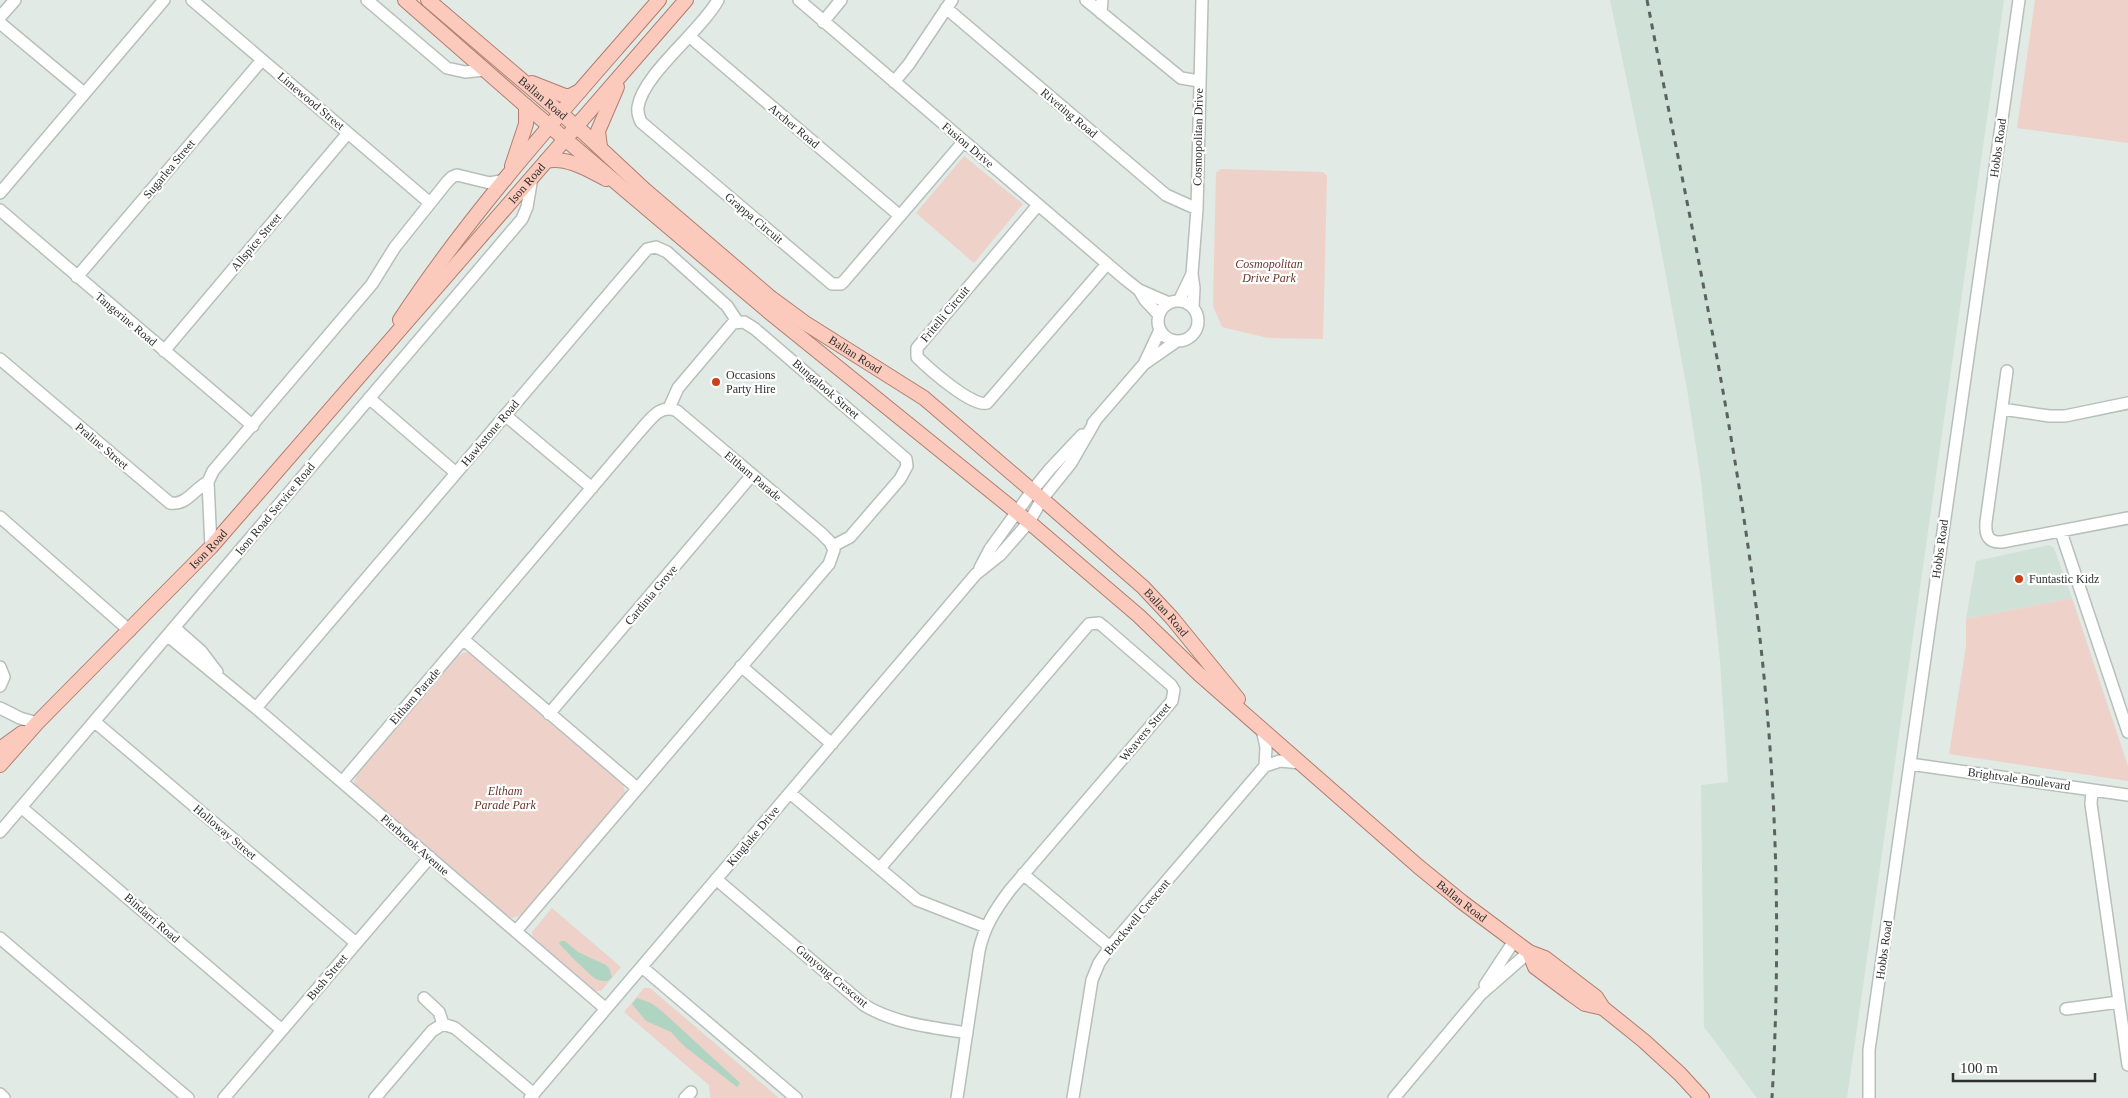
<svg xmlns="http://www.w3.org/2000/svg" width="2128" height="1098" viewBox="0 0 2128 1098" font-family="Georgia,serif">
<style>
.built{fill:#d0e1d8}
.green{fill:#eed1c9}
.water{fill:#b0d4c2}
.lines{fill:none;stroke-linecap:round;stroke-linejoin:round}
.minor-casing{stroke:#b7bfbb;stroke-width:14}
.major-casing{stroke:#b17d6e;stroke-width:16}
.minor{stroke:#fff;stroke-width:11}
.major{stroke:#fbcabd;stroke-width:14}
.rail{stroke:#5c625f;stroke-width:3;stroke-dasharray:6 6;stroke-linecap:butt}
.poi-dot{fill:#c94019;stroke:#fff;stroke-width:2}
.labels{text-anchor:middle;stroke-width:4.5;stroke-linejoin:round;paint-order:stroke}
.street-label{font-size:12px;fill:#2c302e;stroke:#fff}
.park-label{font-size:12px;font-style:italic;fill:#693629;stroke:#fff}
.poi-label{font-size:12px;fill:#2c302e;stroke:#fff;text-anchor:start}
</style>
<rect width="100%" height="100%" fill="#e1eae5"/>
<!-- built -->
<path class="built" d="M1610,0H2004L1847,1098H1757L1704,1027L1701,785L1728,782L1720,661L1701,480L1687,389L1653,206Z
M2049,545L2054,548L2072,598L1966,619L1976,561Z"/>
<!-- green -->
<path class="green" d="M2035,0H2128V143L2017,128Z
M964,156L1023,204L974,263L916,213Z
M1221,169L1323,172L1327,176L1323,339L1268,338L1222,327L1213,306L1216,173Z
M2072,598L2128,766V781L1949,754L1966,646V619Z
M466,652L475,657L623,783L625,793L621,800L522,915L512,918L505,915L359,790L354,783L358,772L455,657Z
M552,908L621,967L601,991H595L533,938L532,932Z
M644,988H650L779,1098H710L709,1085L624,1012Z"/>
<!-- water -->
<path class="water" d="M561,941H565L578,952L606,965L609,968L612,977L608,981C603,981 600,981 596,979C592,977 560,946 559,943Z
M637,998L651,1003L663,1012L740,1083L737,1087L684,1046L671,1032L646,1021L632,1004Z"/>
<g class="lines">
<!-- minor casing -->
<g class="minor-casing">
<path id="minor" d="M192,0L430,203
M367,0L447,68L465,72L485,70
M718,0C701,31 643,74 638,107C637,113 639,117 641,122L832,284H841L845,280L964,141
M799,0L1125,279L1139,290L1169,303
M1086,0L1181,78L1199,81
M946,8L1166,195L1197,209
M1101,13L1102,0
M0,17L15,0
M823,22L841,0
M0,23L84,93
M689,36L900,216
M894,82L909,64L952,0
M0,193L164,0
M1038,205L917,348V357C928,368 973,408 987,403L1107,264
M0,210L253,426
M77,277L262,60
M1139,290L1145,300L1159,315
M1158 321a20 20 0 1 1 40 0a20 20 0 1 1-40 0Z
M1179,301L1192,274
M1193,307L1194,288L1192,274L1197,209L1202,0
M164,351L348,133
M0,359L170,503C186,506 194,489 208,482
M1145,362L1160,330
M2007,371L1986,522C1985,535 1988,543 2002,542L2128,518
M369,398L456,473
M669,408L678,388L733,323L744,322L755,329L906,459L907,466L900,479L850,537L833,546
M2002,409L2049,416H2065L2128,403
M505,415L592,488
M1093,423L1144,364L1177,341
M0,517L130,631
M2061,532L2128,732
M211,547L208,482L213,471L372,284L395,247L447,182L452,177L457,175L490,183L506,180
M980,568L990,549L1032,491L1050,469L1082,435
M175,628L201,651L217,672
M168,636L256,708L606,1009
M464,640L637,788
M741,666L832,744
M0,667L4,677L0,686
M0,708L20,718L37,723
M256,708L647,249L656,247L667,252L727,306L737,321
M549,714L752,475
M95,722L356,943
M1262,729L1266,747L1265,766
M1910,764L2128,795
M342,782L639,432C650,420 660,403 677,411L821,533L830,542L834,550L829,564L516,931
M2092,790L2091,804L2128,1065
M790,793L917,900L986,927
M21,807L282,1030
M0,832L522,219L527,207L532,177
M880,868L1089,624L1099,623L1104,627L1171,685L1174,690L1172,701L1010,890C995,910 984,927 979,951L957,1098
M1023,874L1110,947
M716,879L864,1005C895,1024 931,1027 967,1033
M0,938L188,1098
M642,967L796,1098
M1485,985L1514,941
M424,998L439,1012L443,1024
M2066,1009L2119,1002
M0,1094L4,1098
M224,1098L430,857
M375,1098L432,1031L443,1024L455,1028L534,1094
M530,1098L976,574L1000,555L1029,522L1042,499L1071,463L1097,418
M685,1098L691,1092
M1073,1098L1092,980L1099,963L1110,947L1265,766L1280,761L1301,763
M1394,1098L1481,994L1529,952
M1869,1098V1050L2019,0"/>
</g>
<!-- major casing -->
<g class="major-casing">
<g id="major">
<path id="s1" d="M405,0L526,106L768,311L1029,522L1139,616L1199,674L1419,867L1462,902L1529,952L1545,958L1596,997L1603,1008L1644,1041L1680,1074L1702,1098"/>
<path id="s2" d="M428,0L585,134L645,190L771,298L805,323L924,398L1042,499L1143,587L1172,618L1238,699"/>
<path d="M532,83L565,96H570L580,91"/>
<path d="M600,147L598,131L617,87"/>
<path d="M546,161C566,156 589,170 606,179"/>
<path d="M512,166L526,124V106"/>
<path d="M400,320C475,206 569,104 659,0"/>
<path d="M0,749L22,733"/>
<path id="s3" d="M0,765L37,723L211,547L686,0"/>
<path d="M1529,952L1535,967L1571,994L1585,1004L1603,1008"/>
</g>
</g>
<!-- minor -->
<use href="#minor" class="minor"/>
<!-- major -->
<use href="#major" class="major"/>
<!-- rail -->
<path class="rail" d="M1647,0C1684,191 1726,382 1752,575C1776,748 1782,924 1772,1098"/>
</g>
<!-- markers -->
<g class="poi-dot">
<circle cx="716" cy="382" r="5"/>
<circle cx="2019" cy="579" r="5"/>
</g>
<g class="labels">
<!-- street labels -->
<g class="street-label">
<text dy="4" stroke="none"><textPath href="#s2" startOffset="151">Ballan Road</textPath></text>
<text transform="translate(311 101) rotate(40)" y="4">Limewood Street</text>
<text transform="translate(1069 113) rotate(40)" y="4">Riveting Road</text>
<text transform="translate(794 126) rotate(40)" y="4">Archer Road</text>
<text transform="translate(1198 137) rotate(-89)" y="4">Cosmopolitan Drive</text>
<text transform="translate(968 145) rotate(40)" y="4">Fusion Drive</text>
<text transform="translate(1998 148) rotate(-82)" y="4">Hobbs Road</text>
<text transform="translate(169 169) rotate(-50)" y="4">Sugarlea Street</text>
<text dy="4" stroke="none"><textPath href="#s3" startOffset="785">Ison Road</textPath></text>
<text transform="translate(754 218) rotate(40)" y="4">Grappa Circuit</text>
<text transform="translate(256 242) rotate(-50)" y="4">Allspice Street</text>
<text transform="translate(945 314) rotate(-50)" y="4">Fritelli Circuit</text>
<text transform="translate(126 319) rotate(40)" y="4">Tangerine Road</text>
<text dy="4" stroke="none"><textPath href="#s2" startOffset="556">Ballan Road</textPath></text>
<text transform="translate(826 389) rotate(41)" y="4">Bungalook Street</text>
<text transform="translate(490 433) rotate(-50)" y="4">Hawkstone Road</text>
<text transform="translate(102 446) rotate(40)" y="4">Praline Street</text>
<text transform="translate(753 476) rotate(40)" y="4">Eltham Parade</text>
<text transform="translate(275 509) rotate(-50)" y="4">Ison Road Service Road</text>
<text dy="4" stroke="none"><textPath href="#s3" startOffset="300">Ison Road</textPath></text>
<text transform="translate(1940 549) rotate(-82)" y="4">Hobbs Road</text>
<text transform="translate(651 595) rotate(-50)" y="4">Cardinia Grove</text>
<text dy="4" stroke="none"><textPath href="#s2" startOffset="961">Ballan Road</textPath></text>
<text transform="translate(415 696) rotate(-49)" y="4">Eltham Parade</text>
<text transform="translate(1145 732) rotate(-50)" y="4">Weavers Street</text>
<text transform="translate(2019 779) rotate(8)" y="4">Brightvale Boulevard</text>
<text transform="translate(225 832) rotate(40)" y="4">Holloway Street</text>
<text transform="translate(753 836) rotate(-50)" y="4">Kinglake Drive</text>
<text transform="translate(415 845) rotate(41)" y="4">Pierbrook Avenue</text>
<text dy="4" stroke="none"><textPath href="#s1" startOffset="1389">Ballan Road</textPath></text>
<text transform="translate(1137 917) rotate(-50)" y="4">Brockwell Crescent</text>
<text transform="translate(152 918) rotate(41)" y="4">Bindarri Road</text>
<text transform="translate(1884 950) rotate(-82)" y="4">Hobbs Road</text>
<text transform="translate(832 976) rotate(40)" y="4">Gunyong Crescent</text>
<text transform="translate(327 977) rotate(-50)" y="4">Bush Street</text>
</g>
<!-- park labels -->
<g class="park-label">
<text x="1269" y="268">Cosmopolitan<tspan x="1269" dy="14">Drive Park</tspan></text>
<text x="505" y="795">Eltham<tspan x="505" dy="14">Parade Park</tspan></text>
</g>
<!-- poi labels -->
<g class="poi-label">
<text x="726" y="379">Occasions<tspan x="726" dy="14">Party Hire</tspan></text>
<text x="2029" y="583">Funtastic Kidz</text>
</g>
</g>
<!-- scale -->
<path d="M1953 1073v8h142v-8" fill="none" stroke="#2c302e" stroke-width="2.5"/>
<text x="1960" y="1073" font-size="15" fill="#2c302e" stroke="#ffffff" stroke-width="4" paint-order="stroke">100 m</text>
</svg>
